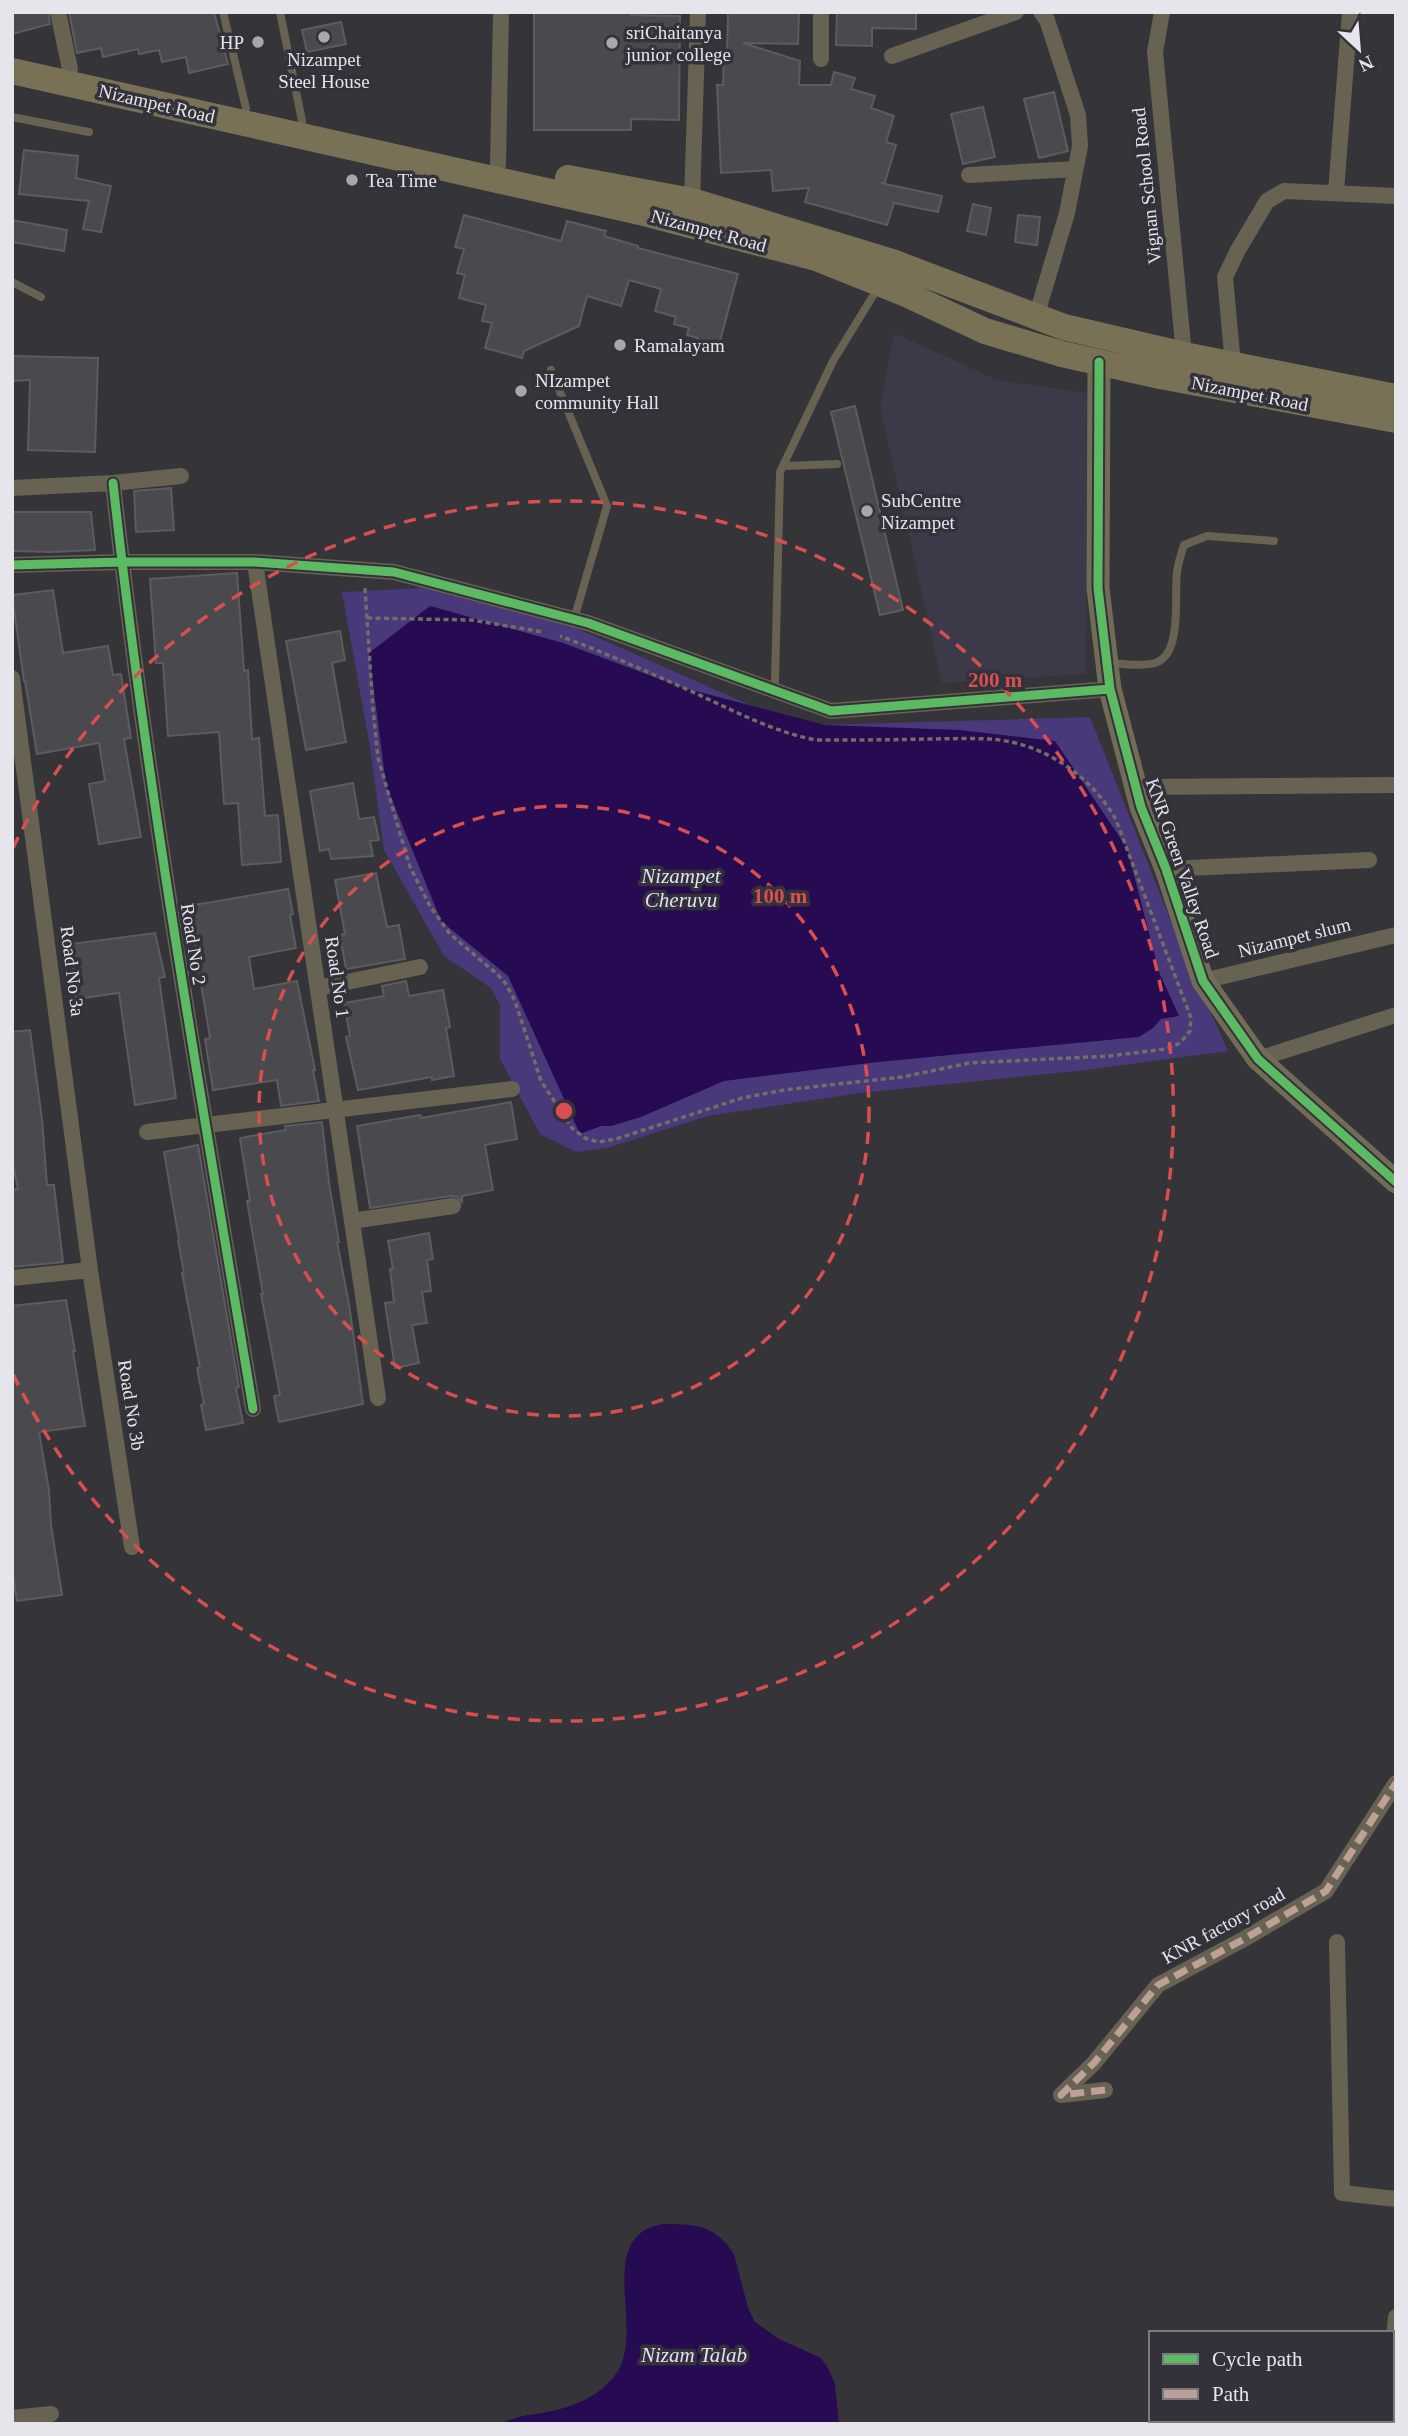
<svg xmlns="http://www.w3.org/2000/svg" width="1408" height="2436" viewBox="0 0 1408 2436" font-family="Georgia,serif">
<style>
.built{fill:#3c3a48}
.green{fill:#4a397a}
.water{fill:#260b52}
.building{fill:#4a4a4e;stroke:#5c5c60;stroke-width:2}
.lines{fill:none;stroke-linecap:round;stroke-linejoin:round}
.path{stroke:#716e64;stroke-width:3.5;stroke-dasharray:5 3.5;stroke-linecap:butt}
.lane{stroke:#676251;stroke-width:8}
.street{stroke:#676251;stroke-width:16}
.secondary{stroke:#726b55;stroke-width:23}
.primary{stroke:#797155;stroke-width:26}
.quiet{stroke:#bda197;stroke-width:7;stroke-dasharray:14 7;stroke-linecap:butt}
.cycleway-casing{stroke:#33323b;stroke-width:13}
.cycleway{stroke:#5cba63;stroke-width:9}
.ring{fill:none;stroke:#d94e4f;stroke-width:3.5;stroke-dasharray:12 9}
.poi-dot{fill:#a8a7ad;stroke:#33323b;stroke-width:2.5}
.labels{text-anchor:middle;stroke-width:7;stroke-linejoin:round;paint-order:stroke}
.poi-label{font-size:19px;fill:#e6e5eb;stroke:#33323b;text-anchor:start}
.street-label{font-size:19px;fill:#e6e5eb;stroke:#33323b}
.water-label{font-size:21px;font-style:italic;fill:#e1def5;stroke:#33323b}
.centre{fill:#d94e4f;stroke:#33323b;stroke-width:3.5}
.ring-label{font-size:21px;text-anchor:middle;font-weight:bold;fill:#d94e4f;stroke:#33323b;stroke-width:7;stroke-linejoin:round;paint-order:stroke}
</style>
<rect width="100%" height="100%" fill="#343439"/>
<!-- built -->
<path class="built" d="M894,333L997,380L1087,393L1086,674L942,683L880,407Z"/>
<!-- green -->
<path class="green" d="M423,588L576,628L759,709L819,725L1090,717L1180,944L1228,1051L1086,1070L860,1093L708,1116L607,1148L576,1152L540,1134L500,1059V1005L491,988L444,956L384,850L370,747L342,592Z"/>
<!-- water -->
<path class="water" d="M430,606L563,643L684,688L825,725L959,730L1055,741L1127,848L1159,972L1179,1016L1161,1019L1153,1028L1139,1037L878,1062L724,1081L641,1117L611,1126H601L580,1134L508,976L441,921L386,785L369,653Z
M662,2224C695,2224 714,2224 734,2254L748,2308L755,2322L779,2339L821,2358L829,2370L835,2384L839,2424H501C515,2416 531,2415 547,2412C572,2407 596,2398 613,2378C646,2340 603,2261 642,2232C647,2228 655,2226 662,2224Z"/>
<!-- building -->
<path class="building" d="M12,12H48L50,24L12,34Z
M69,12H214L228,64L189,73L186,57L162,62L159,50L139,54L138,49L103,57L101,48L77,53Z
M534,12H631V15L680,16L679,120L631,119V130H534Z
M728,12H799L798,44L743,43L800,61L799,85H831L834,72L855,78L851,89L875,96L871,108L894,116L886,142L896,145L885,182L881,183L942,196L938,212L894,203L887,225L805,202L809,188L773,191L771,170L721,173L717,85H723L724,54H727Z
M837,12H916V29L872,28V46L836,45Z
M341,22L346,44L307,52L302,30Z
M1054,92L1068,151L1039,158L1024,99Z
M983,107L995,157L963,164L951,114Z
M24,150L78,156L76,178L111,186L101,232L83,229L89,201L19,194Z
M973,204L991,208L986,235L967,231Z
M464,215L561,241L567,221L606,231L604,236L638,246V248L738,274L717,352L696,347L698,338L687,335L689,328L674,324L676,317L655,311L661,289L629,280L621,306L587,296L579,326L524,351L522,358L485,348L492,323L482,321L486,305L459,298L465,275L457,273L464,249L455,247Z
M1018,215L1040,217L1037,245L1015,242Z
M12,220L67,230L64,251L12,242Z
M12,356L98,358L95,452L28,450L30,380L12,381Z
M855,406L903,610L880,615L831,412Z
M171,488L174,530L136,532L134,491Z
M12,512H91L95,550L51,552L12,551Z
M237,573L244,671L248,670L252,739L259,738L265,816L278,815L281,862L242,865L238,803L224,804L219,732L168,736L163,663H156L150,579Z
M53,590L63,653L108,646L113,675L121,674L131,738L124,739L141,837L99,844L89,784L105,781L99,743L37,754L25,681H24L12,595Z
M340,631L345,660L332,663L346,742L306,750L286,641Z
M353,783L359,819L374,817L379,840L370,841L373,856L331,859L329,849L320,851L310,791Z
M376,873L387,927L399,925L405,959L346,969L340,935L345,934L335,880Z
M288,889L293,914L290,915L296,948L249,957L254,989L297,981L315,1070H313L319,1101L281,1106L277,1080L213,1090L205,1039L210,1038L188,906Z
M155,933L165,977L159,978L176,1098L135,1105L119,993L76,999L71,944Z
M406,981L409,996L443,990L450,1027L446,1028L454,1076L432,1080V1077L358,1090L346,1037L350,1036L344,1003L384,996L382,986Z
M30,1030L42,1119L47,1185H54L63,1262L12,1267V1190L18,1189L12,1160V1032Z
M511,1102L517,1139L485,1145L493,1190L462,1196V1202L457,1197L451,1196L370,1208L357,1126L420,1115L421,1118Z
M322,1122L329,1183L339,1242H337L349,1304L363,1404L279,1422L274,1396L280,1395L261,1294H263L247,1201H250L240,1138L286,1130L285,1126Z
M198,1145L239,1387L236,1388L243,1423L206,1430L201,1405L204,1404L197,1368H200L182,1273H184L178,1241L179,1240L164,1152Z
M429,1233L433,1259L427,1260L431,1291L422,1292L427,1323L412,1325L419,1363L395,1368L385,1303L394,1302L390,1269H393L388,1241Z
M66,1300L75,1351H73L85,1426L39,1432L49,1490L51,1525L62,1595L17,1601L12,1568V1306Z"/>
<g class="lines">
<!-- path -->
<path class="path" d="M365,588L373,710L378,758L410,867L430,906L450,934L497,974L506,984L515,1001L541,1081L572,1128L585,1138L598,1142L616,1139L742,1098L784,1090L902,1077L969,1063L1110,1056L1166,1049L1180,1043L1186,1036L1190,1031L1191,1018L1116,820C1091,775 1042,742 989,739C968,738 946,739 924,739C888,740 852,740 816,740C774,732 734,711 695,693C650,673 606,653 560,636
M367,618L472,620L543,632"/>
<!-- lane -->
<path class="lane" d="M223,12L246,108
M280,12L302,121
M12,117L89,132
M12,282L41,297
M551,370L607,506L574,619
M783,466L837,464
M1111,663C1124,664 1141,667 1155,663C1183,655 1174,595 1177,572C1178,563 1181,554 1184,545L1207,536L1274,541
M775,682L780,472L833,361L879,286"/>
<!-- street -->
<path class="street" d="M58,12L70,69
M821,12V59
M1162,12L1155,52L1184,355
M892,56L1016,12
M498,165L501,12
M969,175L1075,169
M1336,192L1350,12
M692,201L698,12
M1036,317L1067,213L1080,146L1078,115L1047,20L1041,12
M1233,365L1225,277L1238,250L1267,201L1284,191L1396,196
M113,483C147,794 202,1101 253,1409
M12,488L113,483L181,476
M255,562L378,1398
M12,565L121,562H255L394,572L588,623L831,711L1110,689
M12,678L90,1270L132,1547
M1136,787L1396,785
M1166,869L1369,860
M1203,981L1396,935
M318,988L420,967
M1258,1059L1396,1015
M147,1132L512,1089
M352,1221L453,1206
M12,1278L90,1270
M1337,1942L1342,2193L1396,2199
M1105,2090L1061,2095L1094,2063L1158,1985L1244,1939L1326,1891L1396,1783
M1392,2359L1396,2317
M12,2418L51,2414
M1387,2424V2420"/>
<!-- secondary -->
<path class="secondary" d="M1099,362L1098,588L1110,689L1141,807L1166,869L1203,981L1258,1059L1396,1182"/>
<!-- primary -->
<path class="primary" d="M12,71L640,212L816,258L906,294L985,331L1062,354L1160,376L1396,420
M568,178L692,201L892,262L1064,327L1184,355L1396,397"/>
<!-- quiet -->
<path class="quiet" d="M1105,2090L1061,2095L1094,2063L1158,1985L1244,1939L1326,1891L1396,1783"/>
<!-- cycleway casing -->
<g class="cycleway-casing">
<path id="cycleway" d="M1099,362L1098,588L1110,689L1141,807L1166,869L1203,981L1258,1059L1396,1182
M113,483C147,794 202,1101 253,1409
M12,565L121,562H255L394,572L588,623L831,711L1110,689"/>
</g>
<!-- cycleway -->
<use href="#cycleway" class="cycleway"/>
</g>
<!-- distance rings -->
<g class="ring">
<circle cx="564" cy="1111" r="305"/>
<path d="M13 848A610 610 0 1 1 13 1374"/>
</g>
<!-- markers -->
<g class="poi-dot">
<circle cx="324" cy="37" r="7"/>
<circle cx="258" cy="42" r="7"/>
<circle cx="612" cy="43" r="7"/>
<circle cx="352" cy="180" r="7"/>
<circle cx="620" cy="345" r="7"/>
<circle cx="521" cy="391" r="7"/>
<circle cx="867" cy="511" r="7"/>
</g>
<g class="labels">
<!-- poi labels -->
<g class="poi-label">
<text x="626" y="39">sriChaitanya<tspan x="626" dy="22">junior college</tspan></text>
<text x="244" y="49" text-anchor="end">HP</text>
<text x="324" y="66" text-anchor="middle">Nizampet<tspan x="324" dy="22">Steel House</tspan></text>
<text x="366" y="187">Tea Time</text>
<text x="634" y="352">Ramalayam</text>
<text x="535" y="387">NIzampet<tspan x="535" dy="22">community Hall</tspan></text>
<text x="881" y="507">SubCentre<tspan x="881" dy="22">Nizampet</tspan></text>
</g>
<!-- street labels -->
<g class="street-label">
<text transform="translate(157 103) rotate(13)" y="7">Nizampet Road</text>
<text transform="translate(1146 186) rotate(-96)" y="7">Vignan School Road</text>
<text transform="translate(709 230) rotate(15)" y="7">Nizampet Road</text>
<text transform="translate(1250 393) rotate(11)" y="7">Nizampet Road</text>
<text transform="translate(1183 868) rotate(71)" y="7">KNR Green Valley Road</text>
<text transform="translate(1294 937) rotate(-14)" y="7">Nizampet slum</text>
<text transform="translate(194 944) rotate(81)" y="7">Road No 2</text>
<text transform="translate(73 971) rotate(83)" y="7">Road No 3a</text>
<text transform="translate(338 977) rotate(82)" y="7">Road No 1</text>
<text transform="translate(132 1405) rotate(81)" y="7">Road No 3b</text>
<text transform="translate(1223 1925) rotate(-29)" y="7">KNR factory road</text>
</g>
<!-- water labels -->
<g class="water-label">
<text x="681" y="883">Nizampet<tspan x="681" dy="24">Cheruvu</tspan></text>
<text x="694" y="2362">Nizam Talab</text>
</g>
</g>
<circle cx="564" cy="1111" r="10" class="centre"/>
<g class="ring-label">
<text x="995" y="687">200 m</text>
<text x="780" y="903">100 m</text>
</g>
<!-- border -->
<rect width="1408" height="2436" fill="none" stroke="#e6e5eb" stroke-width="28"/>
<!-- legend -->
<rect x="1149" y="2331" width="245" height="91" fill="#33323b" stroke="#7b7a81" stroke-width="2"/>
<rect x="1163" y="2354" width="35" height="10" fill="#5cba63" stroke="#7b7a81" stroke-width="2"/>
<text x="1212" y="2366" font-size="21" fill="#e6e5eb">Cycle path</text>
<rect x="1163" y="2389" width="35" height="10" fill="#bda197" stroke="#7b7a81" stroke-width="2"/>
<text x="1212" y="2401" font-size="21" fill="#e6e5eb">Path</text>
<!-- north arrow -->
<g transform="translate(1359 49) rotate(154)" stroke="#33323b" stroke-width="5" paint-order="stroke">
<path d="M0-5L12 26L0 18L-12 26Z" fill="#e6e5eb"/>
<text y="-10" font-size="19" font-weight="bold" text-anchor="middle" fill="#e6e5eb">N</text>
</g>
</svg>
